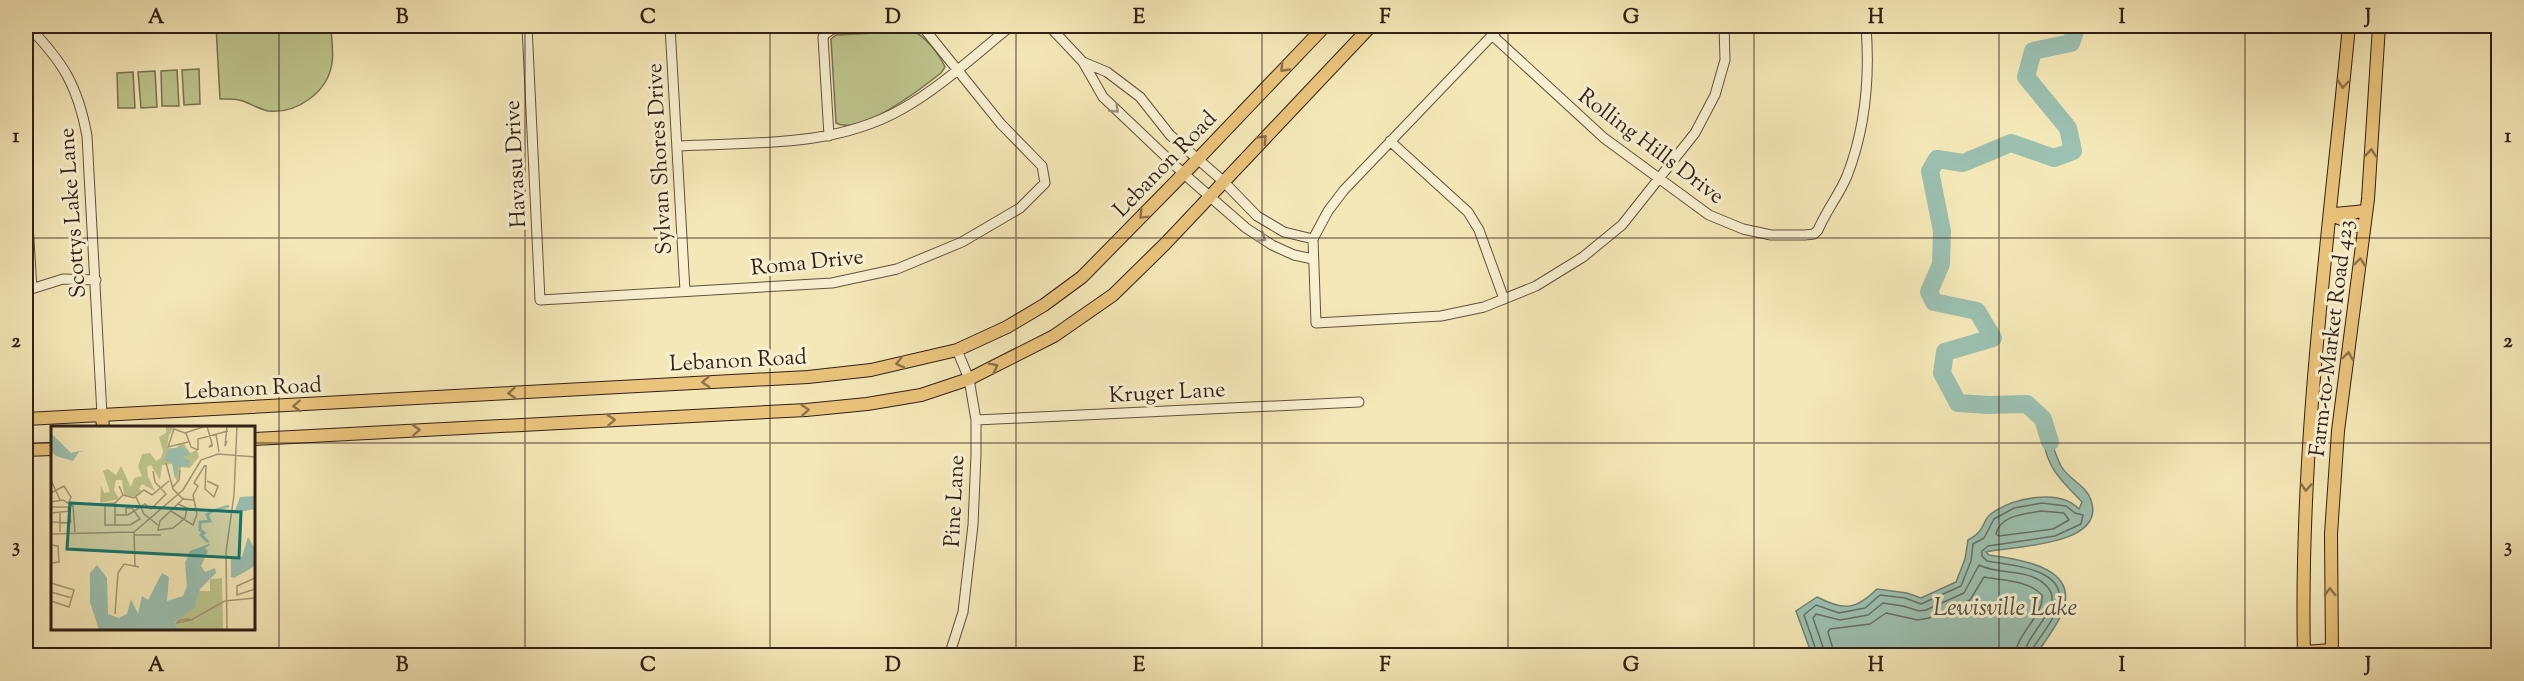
<svg xmlns="http://www.w3.org/2000/svg" width="2524" height="681" viewBox="0 0 2524 681" font-family="'Sorts Mill Goudy',serif">
<style>
.green{fill:#bec58d;stroke:#787252;stroke-width:1.5}
.water{fill:#9cc0b1;stroke:#718073;stroke-width:1.5}
.lines{fill:none;stroke-linecap:round;stroke-linejoin:round}
.shore{stroke:#667064;stroke-width:1.5}
.river{stroke:#9cc0b1;stroke-width:18}
.minor-casing{stroke:#62513f;stroke-width:11}
.major-casing{stroke:#311f17;stroke-width:14}
.minor{stroke:#f8f0d1;stroke-width:9}
.major{stroke:#eac47c;stroke-width:12}
.oneway{stroke:#8e724a}
.oneway2{stroke:#9e927d}
.grid{fill:none;stroke:#311f17;stroke-width:1.5;stroke-opacity:0.55}
.labels{text-anchor:middle;stroke-width:6;stroke-linejoin:round;paint-order:stroke}
.street-label{font-size:22px;fill:#311f17;stroke:#f8f0d1}
.water-label{font-size:24px;font-style:italic;fill:#514f45;stroke:#f8f0d1}
.inset-river{fill:none;stroke:#9cc0b1;stroke-width:3}
.inset-road{fill:none;stroke:#a79878;stroke-width:1.5}
.view{fill:#0f766e;fill-opacity:0.15;stroke:#0f766e;stroke-width:3}
.inset-edge{fill:none;stroke:#311f17;stroke-width:3}
.neatline{fill:none;stroke:#311f17;stroke-width:2}
.grid-label{font-size:20px;text-anchor:middle;font-weight:bold;fill:#311f17}
</style>
<rect width="100%" height="100%" fill="#f5e8b8"/>
<filter id="stains"><feTurbulence type="fractalNoise" baseFrequency=".00333" numOctaves="4"/><feColorMatrix values="0 0 0 0 .2 0 0 0 0 .09 0 0 0 0 .02 0 0 0 .5 -.17"/></filter>
<radialGradient id="worn" r=".72"><stop offset=".6" stop-color="#630" stop-opacity="0"/><stop offset="1" stop-color="#630" stop-opacity=".3"/></radialGradient>
<!-- green -->
<path class="green" d="M216,26H331C331,37 334,51 332,63C328,92 297,114 268,111C259,109 251,104 243,101C236,98 227,99 220,99Z
M913,31C926,37 939,54 945,67L941,73C922,88 861,136 836,123L831,39L836,35Z
M199,69L200,104L184,105L182,70Z
M177,70L179,106H162L161,71Z
M155,71L157,107L141,108L138,72Z
M133,72L135,108H118L117,73Z"/>
<!-- water -->
<path class="water" d="M2043,419C2049,434 2054,452 2061,466C2068,479 2086,485 2091,500C2107,546 2013,546 1986,552L1989,555C2021,560 2083,567 2061,615C2055,629 2044,642 2036,655H1812L1796,611L1817,597C1844,611 1856,610 1877,589L1907,593L1921,598L1956,582L1965,559L1968,540C1987,530 1981,521 1992,513C2014,498 2059,488 2079,509L2082,502C2064,483 2048,470 2044,443C2043,435 2041,427 2043,419Z"/>
<g class="lines">
<!-- shore -->
<path class="shore" d="M2041,511L2064,513L2069,520L2053,529L1999,536L1996,534C2000,515 2025,514 2041,511Z
M1818,656L1804,615L1816,605L1839,613L1865,608L1880,595L1905,598L1921,604L1961,586L1971,561L1973,544L1984,538L1994,519L2014,508L2042,503L2066,506L2075,513L2083,515L2081,524L2055,536L1988,546L1982,551V556L1987,561C2014,566 2077,569 2055,614C2049,626 2039,638 2032,650L2031,656
M1826,656L1813,618L1816,614L1840,620L1868,615L1883,603L1903,606L1919,611L1926,610L1964,593L1979,565C2000,576 2033,567 2049,589C2063,607 2025,635 2024,656
M1835,656L1828,632L1830,629L1870,624L1886,613L1918,620L1929,618L1970,600L1984,577C2004,581 2028,580 2042,595C2045,614 2016,634 2015,656"/>
<!-- river -->
<path class="river" d="M2050,442L2043,419L2027,404L1989,405L1958,403L1942,373L1945,352L1993,338L1977,311L1934,302L1929,292L1941,264L1942,231L1930,171L1937,159L1963,163L2011,143L2054,158L2073,151L2068,128L2026,77L2033,51L2071,43L2077,26"/>
<!-- minor casing -->
<g class="minor-casing">
<path id="minor" d="M28,26C63,62 78,86 87,136L102,415
M527,26L540,300L832,283L897,269L962,242L1020,208L1045,183L1042,166L1001,124L922,26
M670,26L685,291
M1049,26L1083,62L1103,97L1184,174L1246,228L1272,245L1294,255L1313,259
M1501,26L1344,190L1328,211L1313,239L1316,323L1441,316L1484,307L1536,286L1583,257L1622,225L1695,133L1715,95L1725,60L1724,26
M1492,35L1604,138L1709,215L1743,229L1771,235H1805L1814,234L1818,230C1826,211 1839,195 1847,176C1866,127 1870,77 1866,26
M1083,62L1107,72L1140,97L1170,135L1223,181L1257,216L1284,232L1313,239
M829,136L823,37C833,22 858,26 874,26
M1390,141L1468,212L1479,230L1504,299
M677,146C752,142 834,148 902,109C941,87 976,54 1011,26
M26,192L32,289
M28,290L63,279L96,280
M976,420L1359,402
M949,656L963,612L973,525L976,455V420L969,379L957,350"/>
</g>
<!-- major casing -->
<g class="major-casing">
<path id="major" d="M2335,214L2366,211
M2331,215L2364,228
M102,415L103,428
M26,419L808,377L871,370L957,350L1007,327L1044,305L1082,277L1197,160L1325,26
M254,439L806,410L867,404L921,395L969,379L1054,336L1113,295L1165,244L1371,26
M26,450L52,449
M2304,652L2332,650
M2304,656C2299,446 2329,234 2349,26
M2332,656L2331,534L2338,431L2368,199L2379,26"/>
</g>
<!-- minor -->
<use href="#minor" class="minor"/>
<!-- major -->
<use href="#major" class="major"/>
</g>
<!-- one-way arrows -->
<defs><path id="oneway-chevron" d="M-2-3.5L2.5 0L-2 3.5" fill="none" stroke-width="1.6" stroke-linecap="round" stroke-linejoin="round" transform="scale(1.5)"/></defs>
<g class="oneway">
<use href="#oneway-chevron" transform="translate(1284 68) rotate(134)"/>
<use href="#oneway-chevron" transform="translate(2343 84) rotate(95)"/>
<use href="#oneway-chevron" transform="translate(1263 139) rotate(-47)"/>
<use href="#oneway-chevron" transform="translate(2371 153) rotate(-86)"/>
<use href="#oneway-chevron" transform="translate(1143 215) rotate(135)"/>
<use href="#oneway-chevron" transform="translate(2360 262) rotate(-83)"/>
<use href="#oneway-chevron" transform="translate(2348 356) rotate(-82)"/>
<use href="#oneway-chevron" transform="translate(900 363) rotate(167)"/>
<use href="#oneway-chevron" transform="translate(994 367) rotate(-27)"/>
<use href="#oneway-chevron" transform="translate(706 382) rotate(177)"/>
<use href="#oneway-chevron" transform="translate(512 393) rotate(176)"/>
<use href="#oneway-chevron" transform="translate(297 406) rotate(177)"/>
<use href="#oneway-chevron" transform="translate(805 410) rotate(-4)"/>
<use href="#oneway-chevron" transform="translate(611 420) rotate(-3)"/>
<use href="#oneway-chevron" transform="translate(416 430) rotate(-3)"/>
<use href="#oneway-chevron" transform="translate(2306 487) rotate(94)"/>
<use href="#oneway-chevron" transform="translate(2330 592) rotate(-91)"/>
</g>
<g class="oneway2">
<use href="#oneway-chevron" transform="translate(1115 109) rotate(44)"/>
<use href="#oneway-chevron" transform="translate(1262 238) rotate(34)"/>
</g>
<!-- grid -->
<path class="grid" d="M279,26V656M525,26V656M770,26V656M1016,26V656M1262,26V656M1508,26V656M1754,26V656M1999,26V656M2245,26V656M26,238H2498M26,443H52M254,443H2498"/>
<g class="labels">
<!-- street labels -->
<g class="street-label">
<text transform="translate(1652 145) rotate(37)" y="8">Rolling Hills Drive</text>
<text transform="translate(658 159) rotate(-93)" y="8">Sylvan Shores Drive</text>
<text transform="translate(1164 163) rotate(-46)" y="8">Lebanon Road</text>
<text transform="translate(514 164) rotate(-93)" y="8">Havasu Drive</text>
<text transform="translate(71 213) rotate(-94)" y="8">Scottys Lake Lane</text>
<text transform="translate(807 261) rotate(-6)" y="8">Roma Drive</text>
<text transform="translate(2330 338) rotate(-83)" y="8">Farm-to-Market Road 423</text>
<text transform="translate(738 359) rotate(-3)" y="8">Lebanon Road</text>
<text transform="translate(253 387) rotate(-3)" y="8">Lebanon Road</text>
<text transform="translate(1167 391) rotate(-3)" y="8">Kruger Lane</text>
<text transform="translate(953 501) rotate(-87)" y="8">Pine Lane</text>
</g>
<!-- water labels -->
<g class="water-label">
<text x="2005" y="615">Lewisville Lake</text>
</g>
</g>
<!-- overview -->
<g transform="translate(51 426)">
<rect width="204" height="204" fill="#f5e8b8"/>
<path d="M124,0L118,9L116,22H127L128,17L133,18L139,27L146,24L148,31L139,42L130,41L126,57L121,38L111,39L109,54L100,39L96,41L97,51L104,65L91,58L88,63L91,65L84,71L73,69L71,54H65L63,64L68,73L49,77L50,60L53,67L59,66L52,45L57,43L65,49L70,40L80,61L83,52L91,50L87,41L91,28L99,27L105,35L110,32L112,25L108,11L115,7V1ZM171,152L172,204H128L123,195L145,179L148,165H159V153Z" fill="#bec58d"/>
<path d="M0,7L20,27L29,25H34L28,26L22,35L5,30L0,25ZM131,20L140,28L131,31L139,35L138,40L127,41L124,53L121,37L113,34L117,24ZM204,70V83L183,87L189,71ZM197,111L204,123V140L183,152L180,151V132L191,131ZM156,113L159,119L154,122L157,125L150,140L154,146L164,142L165,147L149,163L144,182L123,196L128,204H48L39,176V147L46,139L56,152L57,188L68,192L76,188L80,173L87,188L91,170L97,174L111,147L118,151L116,175L132,170L136,160L134,137L139,125L158,118Z" fill="#9cc0b1"/>
<path class="inset-river" d="M157,116L150,109L153,107L149,104V96L159,95L156,89L161,85L178,80"/>
<path class="inset-road" d="M28,0H61M156,0L161,18L158,21L161,20V18M135,7L140,21L147,24M165,8L168,26M176,15L174,20L176,0M137,16L117,21L123,3L134,7L155,0M147,24V13L177,5M115,37L122,63L132,73L143,74M155,39L154,63L163,71L167,60L156,55M0,54L9,74M68,60L72,69L83,72L93,64L101,69L118,55M122,61L128,54L129,44M0,67L13,60L20,71L18,76M72,69L64,77L54,78V99H79L89,93L81,82H75V89M85,71L93,88L107,99M0,76L12,74L22,80L24,106M64,77V99M127,78L136,82L134,92L122,102L107,104L109,95L133,72M0,81H17L20,97M120,85L142,99L146,88L142,69L147,60L143,57L154,39M0,87L19,85M9,87V106M64,89H77L94,78L100,83L115,68L104,56L102,45M0,96L19,97M83,106L84,141M0,108L83,106L132,64L150,34L167,28L204,31M84,109H110M0,119L7,120L8,136L0,137M204,152L186,160V169L204,163M0,157L23,164L18,181L0,175M0,166L21,172M174,175L204,172M64,188L67,147L73,138L88,141M129,194L137,193L140,194L126,197ZM140,194L174,175M176,204L175,126L183,69L186,0"/>
<path class="view" d="M19,77L190,86L188,132L16,123Z"/>
<rect width="204" height="204" class="inset-edge"/>
</g>
<!-- margin -->
<rect width="2524" height="681" fill="none" stroke="#f5e8b8" stroke-width="66"/>
<rect x="33" y="33" width="2458" height="615" class="neatline"/>
<g class="grid-label">
<text x="156" y="23">A</text>
<text x="402" y="23">B</text>
<text x="648" y="23">C</text>
<text x="893" y="23">D</text>
<text x="1139" y="23">E</text>
<text x="1385" y="23">F</text>
<text x="1631" y="23">G</text>
<text x="1876" y="23">H</text>
<text x="2122" y="23">I</text>
<text x="2368" y="23">J</text>
<text x="16" y="142">1</text>
<text x="2508" y="142">1</text>
<text x="16" y="347">2</text>
<text x="2508" y="347">2</text>
<text x="16" y="552">3</text>
<text x="2508" y="552">3</text>
<text x="156" y="671">A</text>
<text x="402" y="671">B</text>
<text x="648" y="671">C</text>
<text x="893" y="671">D</text>
<text x="1139" y="671">E</text>
<text x="1385" y="671">F</text>
<text x="1631" y="671">G</text>
<text x="1876" y="671">H</text>
<text x="2122" y="671">I</text>
<text x="2368" y="671">J</text>
</g>
<rect width="100%" height="100%" filter="url(#stains)"/>
<rect width="100%" height="100%" fill="url(#worn)"/>
</svg>
